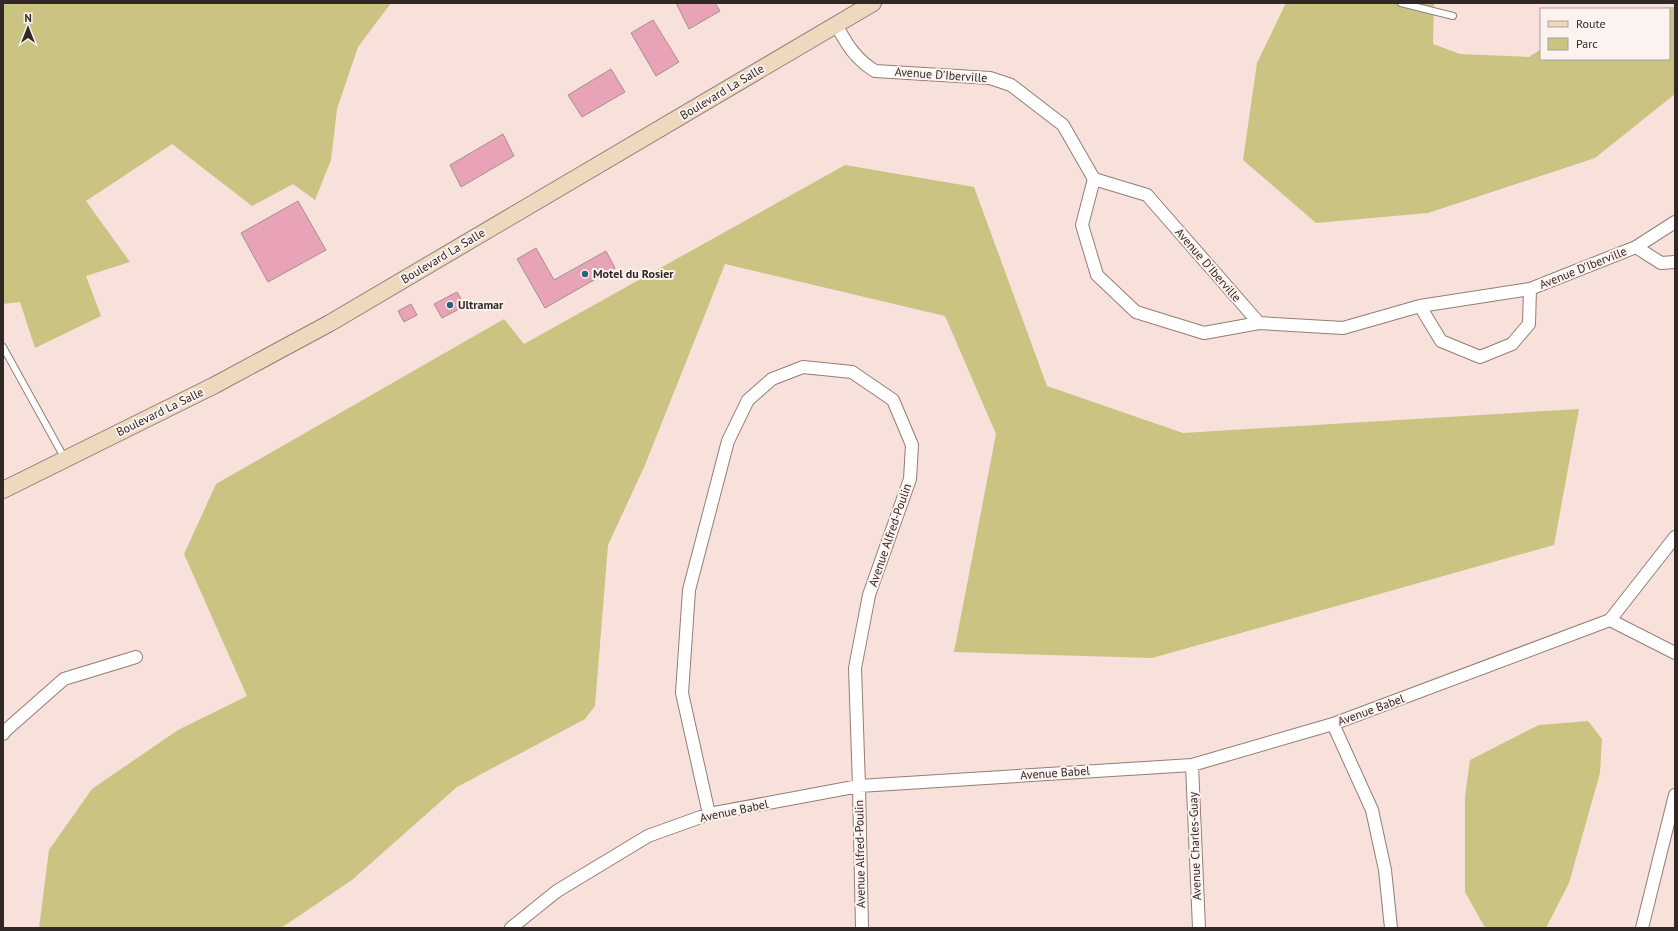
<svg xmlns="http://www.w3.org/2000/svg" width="1678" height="931" viewBox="0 0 1678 931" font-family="'PT Sans',sans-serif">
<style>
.green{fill:#cac382}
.building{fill:#e9a3b6;stroke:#a58f94}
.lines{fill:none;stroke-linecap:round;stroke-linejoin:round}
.lane-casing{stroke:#937d77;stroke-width:8}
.street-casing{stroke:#937d77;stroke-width:14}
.secondary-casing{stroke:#937d77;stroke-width:18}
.lane{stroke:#fff;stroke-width:6}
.street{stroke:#fff;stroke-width:12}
.secondary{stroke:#edd9be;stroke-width:16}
.poi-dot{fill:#27647b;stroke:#fcf2ef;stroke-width:1.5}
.labels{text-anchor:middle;stroke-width:4;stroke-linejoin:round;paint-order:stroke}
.street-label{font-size:12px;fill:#312826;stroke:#fcf2ef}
.poi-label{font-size:12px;font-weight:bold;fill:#312826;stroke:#fcf2ef;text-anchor:start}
</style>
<rect width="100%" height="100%" fill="#f9e1db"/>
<!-- green -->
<path class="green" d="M3,3H391L358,47L337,109L331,160L315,200L293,184L252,206L172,144L86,201L130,262L86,276L101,316L35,348L20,302L3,304Z
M1286,3H1434L1433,44L1460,54L1529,57L1541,49V59H1669V9H1643L1675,7V94L1595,158L1428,213L1316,223L1243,160L1257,63Z
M845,165L974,187L1047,386L1183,433L1579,409L1554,545L1152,658L954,652L996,434L945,316L725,264L645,465L608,545L595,706L585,719L457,787L352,880L281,928H39L49,850L92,789L178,730L247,696L184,554L216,484L504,319L524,344Z
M1588,721L1602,739L1600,773L1569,883L1546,928H1487L1484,926L1465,892V797L1470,760L1539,725Z"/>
<!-- building -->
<path class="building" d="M676,3H715L720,11L689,29Z
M653,20L679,62L656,76L631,33Z
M611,69L625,92L582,117L568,95Z
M503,134L514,156L461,187L450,165Z
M298,201L326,250L268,282L241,233Z
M536,248L554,280L606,251L615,268L545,308L517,259Z
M457,292L465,306L442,318L434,304Z
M411,304L417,315L404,322L398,311Z"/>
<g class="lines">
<!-- lane casing -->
<g class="lane-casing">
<path id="lane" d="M1401,3L1453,16
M3,347L65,459"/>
</g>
<!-- street casing -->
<g class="street-casing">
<path id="street" d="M836,25C847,44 855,59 875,71L990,78L1011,85L1063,125L1094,179L1147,195L1259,323L1343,328L1420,306L1530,289L1636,247L1675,222
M1094,179L1082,225L1097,275L1136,312L1204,333L1259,323
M1636,247L1661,263L1675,262
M1420,306L1441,341L1480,357L1512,344L1529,324L1530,289
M1610,620L1675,653
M1333,724L1372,810L1385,870L1391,928
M3,734L5,731L64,679L136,657
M1192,765L1199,928
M709,814L682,693L689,590L728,441L748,400L772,379L803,367L852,372L893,400L912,445L910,479L869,595L855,668L859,786L862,928
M511,928L557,891L648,836L709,814L859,786L1192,765L1333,724L1610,620L1675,537
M1642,928L1675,795"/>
</g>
<!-- secondary casing -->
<g class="secondary-casing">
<path id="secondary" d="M3,490L215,385L330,323L873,3"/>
</g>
<!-- lane -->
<use href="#lane" class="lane"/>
<!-- street -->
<use href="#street" class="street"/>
<!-- secondary -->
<use href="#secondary" class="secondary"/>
</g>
<!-- markers -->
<g class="poi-dot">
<circle cx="585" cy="274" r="4"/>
<circle cx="450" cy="305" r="4"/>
</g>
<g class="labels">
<!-- street labels -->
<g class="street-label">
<text transform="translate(941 75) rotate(4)" y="4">Avenue D'Iberville</text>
<text transform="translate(722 92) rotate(-31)" y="4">Boulevard La Salle</text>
<text transform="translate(443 256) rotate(-31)" y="4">Boulevard La Salle</text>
<text transform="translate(1208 265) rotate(49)" y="4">Avenue D'Iberville</text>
<text transform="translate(1583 268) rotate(-22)" y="4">Avenue D'Iberville</text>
<text transform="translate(160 412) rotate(-26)" y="4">Boulevard La Salle</text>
<text transform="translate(890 535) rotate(-71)" y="4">Avenue Alfred-Poulin</text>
<text transform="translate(1371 710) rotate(-20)" y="4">Avenue Babel</text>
<text transform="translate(1055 773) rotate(-4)" y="4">Avenue Babel</text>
<text transform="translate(734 811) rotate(-12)" y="4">Avenue Babel</text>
<text transform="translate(1195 846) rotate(-92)" y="4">Avenue Charles-Guay</text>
<text transform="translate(860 854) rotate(-91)" y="4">Avenue Alfred-Poulin</text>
</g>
<!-- poi labels -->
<g class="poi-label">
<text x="593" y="278">Motel du Rosier</text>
<text x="458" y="309">Ultramar</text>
</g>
</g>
<!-- border -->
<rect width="1678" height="931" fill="none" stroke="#312826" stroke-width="8"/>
<!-- legend -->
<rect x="1540" y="8" width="130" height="52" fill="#fcf2ef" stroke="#aba19f"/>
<rect x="1548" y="21" width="20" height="6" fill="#edd9be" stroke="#aba19f"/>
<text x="1576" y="28" font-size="12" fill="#312826">Route</text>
<rect x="1548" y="38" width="20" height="12" fill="#cac382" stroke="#aba19f"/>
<text x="1576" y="48" font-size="12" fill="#312826">Parc</text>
<!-- north arrow -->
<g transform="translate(28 28)" stroke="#fcf2ef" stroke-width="3" paint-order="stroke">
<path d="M0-3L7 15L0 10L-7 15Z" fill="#312826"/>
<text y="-6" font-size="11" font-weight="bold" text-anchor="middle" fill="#312826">N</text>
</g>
</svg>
